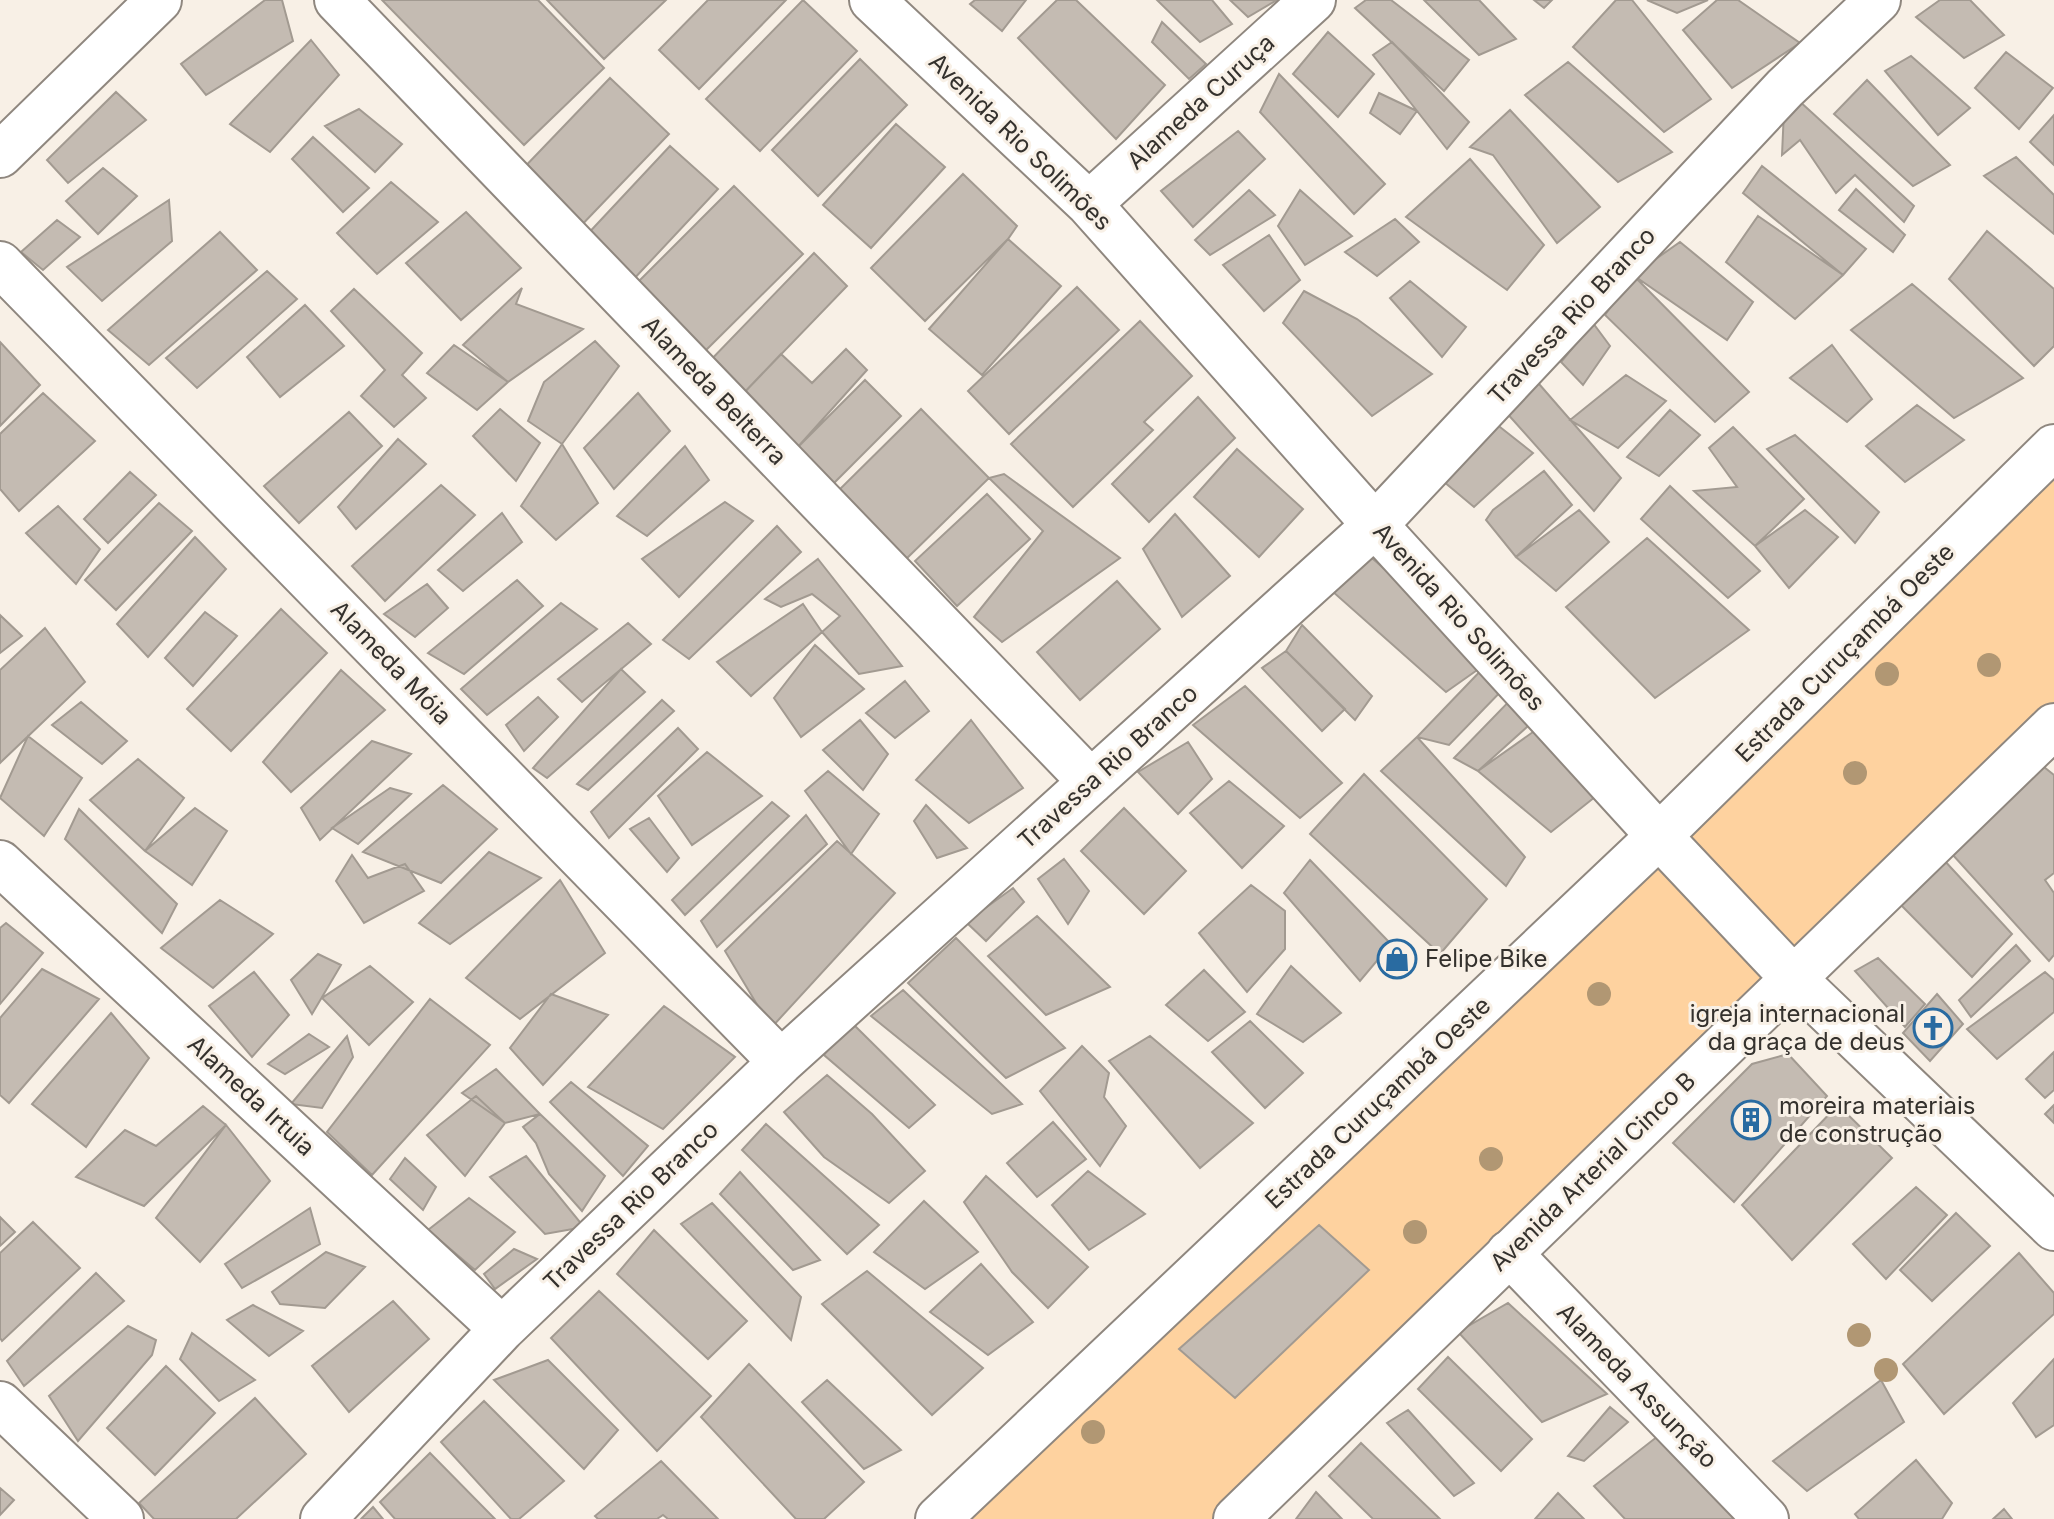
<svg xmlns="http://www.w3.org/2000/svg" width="2054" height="1519" viewBox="0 0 2054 1519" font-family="Inter,sans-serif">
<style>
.green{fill:#fed29f}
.building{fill:#c4bbb2;stroke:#a29a91;stroke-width:2}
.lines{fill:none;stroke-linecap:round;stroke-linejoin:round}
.minor-casing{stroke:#8f877f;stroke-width:48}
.major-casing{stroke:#8f877f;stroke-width:48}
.minor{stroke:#fff;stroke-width:44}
.major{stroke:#fff;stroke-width:44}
.tree{fill:#b19773}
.labels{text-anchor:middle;stroke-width:6;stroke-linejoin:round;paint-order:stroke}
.street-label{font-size:24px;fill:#34312d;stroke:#f8f0e6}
.poi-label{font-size:24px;fill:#34312d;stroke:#f8f0e6;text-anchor:start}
</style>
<rect width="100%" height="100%" fill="#f8f0e6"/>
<!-- green -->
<path class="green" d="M2054,451V720L1236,1519H938Z"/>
<!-- building -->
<path class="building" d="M265,0H282L293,41L206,95L181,64Z
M382,0H538L604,68L524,145Z
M547,0H666L604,59Z
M708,0H786L699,89L659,50Z
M803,0L857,51L760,151L706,99Z
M975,0H1026L1002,31L970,4Z
M1057,0H1076L1165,85L1116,139L1018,38Z
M1157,0H1212L1232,24L1200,42Z
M1230,0H1277L1248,17Z
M1366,0H1391L1469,60L1444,91L1355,8Z
M1424,0H1479L1516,39L1479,55Z
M1534,0H1552L1544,8Z
M1616,0H1632L1711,99L1664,132L1573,47Z
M1647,0H1708L1677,13Z
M1717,0H1738L1800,43L1732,88L1683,30Z
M1940,0H1970L2004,35L1964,58L1916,17Z
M1162,22L1206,64L1189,79L1152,42Z
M1328,32L1374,74L1338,117L1293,74Z
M311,40L339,75L270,152L230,124Z
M1392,42L1469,122L1447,149L1373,55Z
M2006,52L2053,88L2019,129L1975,88Z
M1911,56L1970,108L1938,135L1885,71Z
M860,59L907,105L818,196L772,150Z
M1568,62L1672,152L1618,182L1525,95Z
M1279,74L1385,184L1354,214L1260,112Z
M610,78L669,134L574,233L515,177Z
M1867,80L1950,165L1913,186L1834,114Z
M1785,88L1914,206L1904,222L1855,175L1836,193L1800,140L1782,155Z
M116,92L146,120L68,183L47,160Z
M1379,93L1417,111L1400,134L1370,113Z
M359,109L402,144L375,172L325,126Z
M1510,110L1600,207L1557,243L1493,155L1470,147Z
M2054,115V165L2030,142Z
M896,124L945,167L871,248L823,205Z
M1238,131L1265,159L1193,227L1161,191Z
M313,137L369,188L343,212L292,159Z
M670,146L718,189L631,282L583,239Z
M2016,157L2054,195V234L1984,176Z
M1470,159L1544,245L1507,290L1406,217Z
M1762,166L1866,249L1843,275L1743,193Z
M103,168L137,196L98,234L66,201Z
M963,174L1017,226L1008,239L925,321L871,268Z
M391,182L438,222L377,274L337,233Z
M734,186L803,254L694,362L626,294Z
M1856,189L1905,235L1893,252L1839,210Z
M1249,190L1275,215L1210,255L1195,240Z
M1300,190L1352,236L1305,265L1278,226Z
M169,200L172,241L102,301L67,267Z
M466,212L521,268L461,320L406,263Z
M1758,216L1843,275L1795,319L1726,262Z
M1395,219L1419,242L1377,276L1345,252Z
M57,220L80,237L43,270L21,252Z
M1987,231L2054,289V346L2034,366L1949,279Z
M220,232L257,270L149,365L108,330Z
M1269,235L1300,280L1264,311L1223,265Z
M1008,239L1061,286L982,375L929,329Z
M1680,242L1753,302L1727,340L1633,275Z
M814,253L847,286L738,399L704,367Z
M267,271L297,299L197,388L166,358Z
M1633,275L1749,392L1715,422L1605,315Z
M1410,281L1466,327L1442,357L1390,298Z
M1912,284L2023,378L1954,418L1851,330Z
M1077,287L1119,330L1009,434L968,391Z
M522,288L516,304L583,329L508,382L463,345Z
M354,289L422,353L402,375L426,398L394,427L361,396L385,370L331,311Z
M1304,291L1357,319L1432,374L1372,416L1283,323Z
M305,305L344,346L280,397L247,357Z
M1140,321L1192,376L1144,422L1153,430L1073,507L1011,444Z
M1593,323L1610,346L1583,385L1561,362Z
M595,341L619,366L562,444L528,421L544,382Z
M0,342L40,385L0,426Z
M454,345L508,382L477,410L427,373Z
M1832,345L1872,399L1847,422L1790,378Z
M846,349L867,370L796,449L738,399L781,354L812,383Z
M1526,369L1621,478L1594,511L1505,411Z
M1626,375L1666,401L1618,448L1570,420Z
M865,380L901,416L832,485L796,449Z
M43,393L95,441L19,511L0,489V434Z
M638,393L670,431L614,489L584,448Z
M1198,397L1235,438L1149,522L1112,484Z
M1917,405L1964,440L1905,482L1866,446Z
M500,409L540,443L516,481L473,436Z
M921,409L989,478L903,562L835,494Z
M1670,410L1700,435L1659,476L1627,457Z
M349,412L382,446L299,523L264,486Z
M1486,416L1533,453L1474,507L1443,481Z
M1733,427L1804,499L1755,546L1694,491L1737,487L1709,448Z
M1795,435L1879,512L1855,543L1767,449Z
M398,439L426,464L356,529L338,507Z
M562,444L598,503L556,540L521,506Z
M685,446L709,480L647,536L617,516Z
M1237,449L1303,509L1259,557L1194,497Z
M1544,471L1572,505L1516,557L1486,520L1493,510Z
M130,472L156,495L108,543L84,519Z
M1004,474L1120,558L1002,642L974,617L1043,531L989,478Z
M441,485L475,515L385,601L352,566Z
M1670,486L1760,571L1728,598L1641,519Z
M987,494L1030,539L957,606L915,561Z
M725,502L753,521L679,597L642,559Z
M159,503L192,531L116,610L85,580Z
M58,506L100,549L76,584L26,533Z
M1579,510L1609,542L1556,591L1516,557Z
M1805,510L1838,537L1789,588L1755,546Z
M502,513L522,542L463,591L438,570Z
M1175,514L1230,576L1182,617L1143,549Z
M777,526L801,552L689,659L663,640Z
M195,537L226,569L148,657L117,624Z
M1647,538L1749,630L1655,698L1566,607Z
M1365,552L1490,661L1446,692L1332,591Z
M818,559L902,666L859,674L822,632L840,616L812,594L781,607L765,599Z
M517,580L543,606L464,674L428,653Z
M1117,581L1160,629L1080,700L1037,652Z
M427,584L448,608L415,637L384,614Z
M561,603L597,629L487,715L461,689Z
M803,604L822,632L751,696L717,662Z
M281,609L327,653L231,751L187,709Z
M205,612L237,636L193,686L165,658Z
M0,615L22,636L0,653Z
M628,623L651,644L582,702L558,679Z
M1302,625L1372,696L1355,720L1286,651Z
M45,628L85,682L0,763V670Z
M815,645L864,689L801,737L774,698Z
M1286,651L1345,709L1322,731L1262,668Z
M1490,661L1511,681L1449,745L1417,737Z
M621,669L645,692L547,778L533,768Z
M341,670L385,710L291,792L263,762Z
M905,681L929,711L895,738L866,713Z
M1245,686L1342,783L1300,818L1193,725Z
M1520,690L1537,718L1478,771L1454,758Z
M538,697L558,717L524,751L506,725Z
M662,700L674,711L588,790L577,784Z
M81,702L127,741L102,764L52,725Z
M860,720L888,754L863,790L823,750Z
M971,720L1023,788L969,823L916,780Z
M1540,727L1605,789L1551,832L1478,771Z
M678,728L698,749L609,838L591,812Z
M28,736L82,778L44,836L0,798Z
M1417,737L1525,857L1506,886L1381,771Z
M372,741L411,754L320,840L301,808Z
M1188,742L1212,779L1178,814L1138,772Z
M707,752L762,796L692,845L658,796Z
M138,759L184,798L145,851L90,800Z
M2039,763L2054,775V873L2045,880L2054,893V955L2049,961L1952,854Z
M828,771L879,814L851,854L805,791Z
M1364,774L1487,899L1440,954L1310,834Z
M1229,781L1284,826L1242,868L1190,813Z
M443,785L497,829L441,883L363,852Z
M390,788L411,794L358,844L332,828Z
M772,802L789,816L685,915L672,900Z
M926,805L967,848L937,858L914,821Z
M195,808L227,831L192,885L145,851Z
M1124,808L1186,871L1144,914L1081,851Z
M79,809L177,904L162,933L65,839Z
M806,815L827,844L717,947L701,921Z
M649,818L679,858L667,872L630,829Z
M837,841L895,893L771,1028L725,951Z
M489,852L541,878L450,944L419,923Z
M352,855L368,878L405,864L424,891L364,923L336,881Z
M1064,859L1089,891L1068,924L1038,879Z
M1943,859L2012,934L1972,977L1898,902Z
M1310,860L1391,944L1360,981L1284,893Z
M560,880L605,953L520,1019L466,978Z
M1251,885L1285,911V949L1247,992L1199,933Z
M1013,888L1024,902L986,941L966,922Z
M220,900L273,934L213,988L161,948Z
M1037,916L1110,987L1046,1015L988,956Z
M6,923L43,953L0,1004V928Z
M956,938L1065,1048L1006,1078L908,983Z
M2016,945L2030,961L1971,1017L1959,1000Z
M318,954L341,965L312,1014L291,980Z
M1878,958L1925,1004L1905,1027L1855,971Z
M370,966L413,1002L369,1045L322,998Z
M1291,966L1341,1013L1303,1042L1257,1014Z
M42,969L99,999L9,1103L0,1095V1018Z
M1204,970L1245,1012L1208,1041L1166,1005Z
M254,972L289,1015L252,1057L209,1006Z
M2045,972L2054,980V1012L1997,1059L1967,1029Z
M903,990L1022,1104L992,1114L871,1016Z
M551,994L608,1015L543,1085L510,1048Z
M1937,994L1963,1024L1930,1061L1903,1033Z
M430,999L490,1045L372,1175L327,1132Z
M664,1006L735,1057L663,1129L588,1087Z
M111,1013L149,1058L86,1147L32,1104Z
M850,1021L935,1105L909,1128L824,1055Z
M1250,1021L1303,1073L1265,1108L1212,1052Z
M309,1034L329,1047L285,1074L268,1064Z
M347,1036L353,1057L322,1108L291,1104Z
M1150,1036L1253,1123L1200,1168L1109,1061Z
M1082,1046L1109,1073L1104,1097L1126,1126L1100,1166L1040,1091Z
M2054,1052V1090L2045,1098L2026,1079Z
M1788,1054L1827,1096L1734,1202L1673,1143L1752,1064Z
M496,1069L540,1114L505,1123L462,1093Z
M827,1075L872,1114L925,1171L889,1203L824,1157L784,1112Z
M571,1082L648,1146L623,1176L550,1102Z
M476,1096L505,1123L465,1176L427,1135Z
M1838,1105L1892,1158L1792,1260L1742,1205Z
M2054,1105V1123L2045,1114Z
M203,1106L226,1125L144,1206L76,1177L125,1130L156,1146Z
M540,1114L605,1176L582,1211L549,1174L536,1143L523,1127Z
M1053,1122L1086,1159L1037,1197L1007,1163Z
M766,1124L879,1225L847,1254L742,1150Z
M226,1125L270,1181L200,1262L156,1218Z
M526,1156L584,1227L545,1234L490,1177Z
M405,1158L436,1187L423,1210L390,1179Z
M1088,1171L1145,1214L1089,1250L1052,1205Z
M740,1172L820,1260L793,1270L720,1194Z
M986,1176L1088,1267L1048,1308L1012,1272L964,1202Z
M1916,1187L1947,1215L1886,1279L1853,1244Z
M469,1198L515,1232L475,1270L428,1230Z
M924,1201L978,1252L925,1289L874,1252Z
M712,1203L801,1297L791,1340L681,1224Z
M310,1208L320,1244L242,1288L225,1264Z
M1956,1213L1990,1246L1932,1301L1900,1270Z
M0,1217L15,1232L0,1246Z
M33,1222L80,1268L2,1341L0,1338V1253Z
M1319,1225L1369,1270L1235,1398L1179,1349Z
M654,1230L747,1321L708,1359L617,1274Z
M514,1249L537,1259L495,1289L484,1274Z
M326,1252L365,1267L325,1308L280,1304L272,1292Z
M2019,1253L2054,1293V1314L1944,1414L1903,1364Z
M981,1264L1033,1322L988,1355L930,1312Z
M867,1271L983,1368L932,1415L822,1304Z
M96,1273L124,1301L24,1386L7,1361Z
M599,1291L711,1396L657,1451L551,1338Z
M393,1301L429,1339L349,1412L312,1366Z
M1508,1303L1607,1394L1542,1422L1458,1332Z
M253,1305L303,1331L269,1356L227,1320Z
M128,1326L156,1340L152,1355L78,1441L49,1396Z
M192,1333L255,1380L219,1401L180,1359Z
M1448,1357L1532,1439L1501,1471L1418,1389Z
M2054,1359V1425L2036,1437L2013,1403Z
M548,1360L618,1430L584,1469L494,1380Z
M749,1364L864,1482L824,1519H796L701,1417Z
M166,1366L215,1413L155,1475L107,1428Z
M827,1380L901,1450L864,1469L802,1402Z
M1881,1380L1904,1422L1807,1491L1773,1461Z
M255,1398L306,1454L236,1519H154L139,1503Z
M484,1401L564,1481L519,1519H511L441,1442Z
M1610,1407L1628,1422L1584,1461L1568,1456Z
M1408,1410L1474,1483L1454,1496L1387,1423Z
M1658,1436L1736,1519H1625L1594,1486Z
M1361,1443L1440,1519H1373L1329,1476Z
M430,1453L495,1519H395L380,1502Z
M1916,1460L1952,1503L1942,1519H1859L1855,1514Z
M661,1461L718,1519H668L663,1515L657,1519H598L595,1516Z
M0,1488L14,1500L0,1515Z
M1316,1492L1342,1519H1296Z
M1558,1493L1584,1519H1535Z
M373,1507L383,1519H361Z
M2004,1509L2012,1519H1993Z"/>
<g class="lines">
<!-- minor casing -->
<g class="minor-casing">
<path id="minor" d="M337,0L1091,782
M872,0L1089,204L1375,525L1659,836
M0,155L159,0
M1089,204L1313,0
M0,264L781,1062
M0,863L502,1329
M1509,1253L1766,1519
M0,1404L121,1519
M323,1519L502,1329L781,1062L1375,525L1785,88L1878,0"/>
</g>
<!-- major casing -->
<g class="major-casing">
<path id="major" d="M1659,836L1793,978L2054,1228
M938,1519L1659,836L2054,447
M1236,1519L2054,726"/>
</g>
<!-- minor -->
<use href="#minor" class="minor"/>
<!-- major -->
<use href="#major" class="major"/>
</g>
<!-- trees -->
<g class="tree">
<circle cx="1989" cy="665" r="12"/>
<circle cx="1887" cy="674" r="12"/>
<circle cx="1855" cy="773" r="12"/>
<circle cx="1599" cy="994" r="12"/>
<circle cx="1491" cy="1159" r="12"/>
<circle cx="1415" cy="1232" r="12"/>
<circle cx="1859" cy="1335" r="12"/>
<circle cx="1886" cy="1370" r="12"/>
<circle cx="1093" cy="1432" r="12"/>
</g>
<!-- icons -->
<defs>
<g id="shop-ring" transform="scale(2)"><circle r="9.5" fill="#f8f0e6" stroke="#296ba1" stroke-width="1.5"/><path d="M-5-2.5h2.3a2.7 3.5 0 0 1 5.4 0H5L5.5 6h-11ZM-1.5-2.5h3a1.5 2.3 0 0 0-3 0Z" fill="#296ba1"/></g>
<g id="church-ring" transform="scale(2)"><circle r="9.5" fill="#f8f0e6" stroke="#296ba1" stroke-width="1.5"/><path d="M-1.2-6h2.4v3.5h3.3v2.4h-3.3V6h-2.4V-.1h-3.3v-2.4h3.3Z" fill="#296ba1"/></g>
<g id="building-ring" transform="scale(2)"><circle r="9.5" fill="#f8f0e6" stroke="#296ba1" stroke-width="1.5"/><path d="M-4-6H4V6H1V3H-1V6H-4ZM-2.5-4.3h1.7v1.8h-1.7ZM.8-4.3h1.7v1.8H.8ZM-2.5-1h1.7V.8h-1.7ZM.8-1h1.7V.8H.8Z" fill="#296ba1"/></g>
</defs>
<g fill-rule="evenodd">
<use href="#shop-ring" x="1397" y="959"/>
<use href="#church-ring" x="1933" y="1028"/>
<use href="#building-ring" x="1751" y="1120"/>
</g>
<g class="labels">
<!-- street labels -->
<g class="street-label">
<text transform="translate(1201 102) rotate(-42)" y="8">Alameda Curuça</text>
<text transform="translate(1020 142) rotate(44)" y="8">Avenida Rio Solimões</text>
<text transform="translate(1572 316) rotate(-47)" y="8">Travessa Rio Branco</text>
<text transform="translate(714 391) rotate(46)" y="8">Alameda Belterra</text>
<text transform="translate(1459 617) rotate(48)" y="8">Avenida Rio Solimões</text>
<text transform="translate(1845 653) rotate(-45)" y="8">Estrada Curuçambá Oeste</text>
<text transform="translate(391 663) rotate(46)" y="8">Alameda Móia</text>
<text transform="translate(1108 767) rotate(-42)" y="8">Travessa Rio Branco</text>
<text transform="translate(251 1096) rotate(43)" y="8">Alameda Irtuia</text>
<text transform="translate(1378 1103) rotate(-43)" y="8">Estrada Curuçambá Oeste</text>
<text transform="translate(1593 1172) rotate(-44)" y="8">Avenida Arterial Cinco B</text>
<text transform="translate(631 1206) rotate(-44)" y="8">Travessa Rio Branco</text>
<text transform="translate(1637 1386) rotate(46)" y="8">Alameda Assunção</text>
</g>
<!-- poi labels -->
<g class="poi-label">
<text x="1425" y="967">Felipe Bike</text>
<text x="1905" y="1022" text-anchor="end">igreja internacional<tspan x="1905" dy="28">da graça de deus</tspan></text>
<text x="1779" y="1114">moreira materiais<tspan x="1779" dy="28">de construção</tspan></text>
</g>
</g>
</svg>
